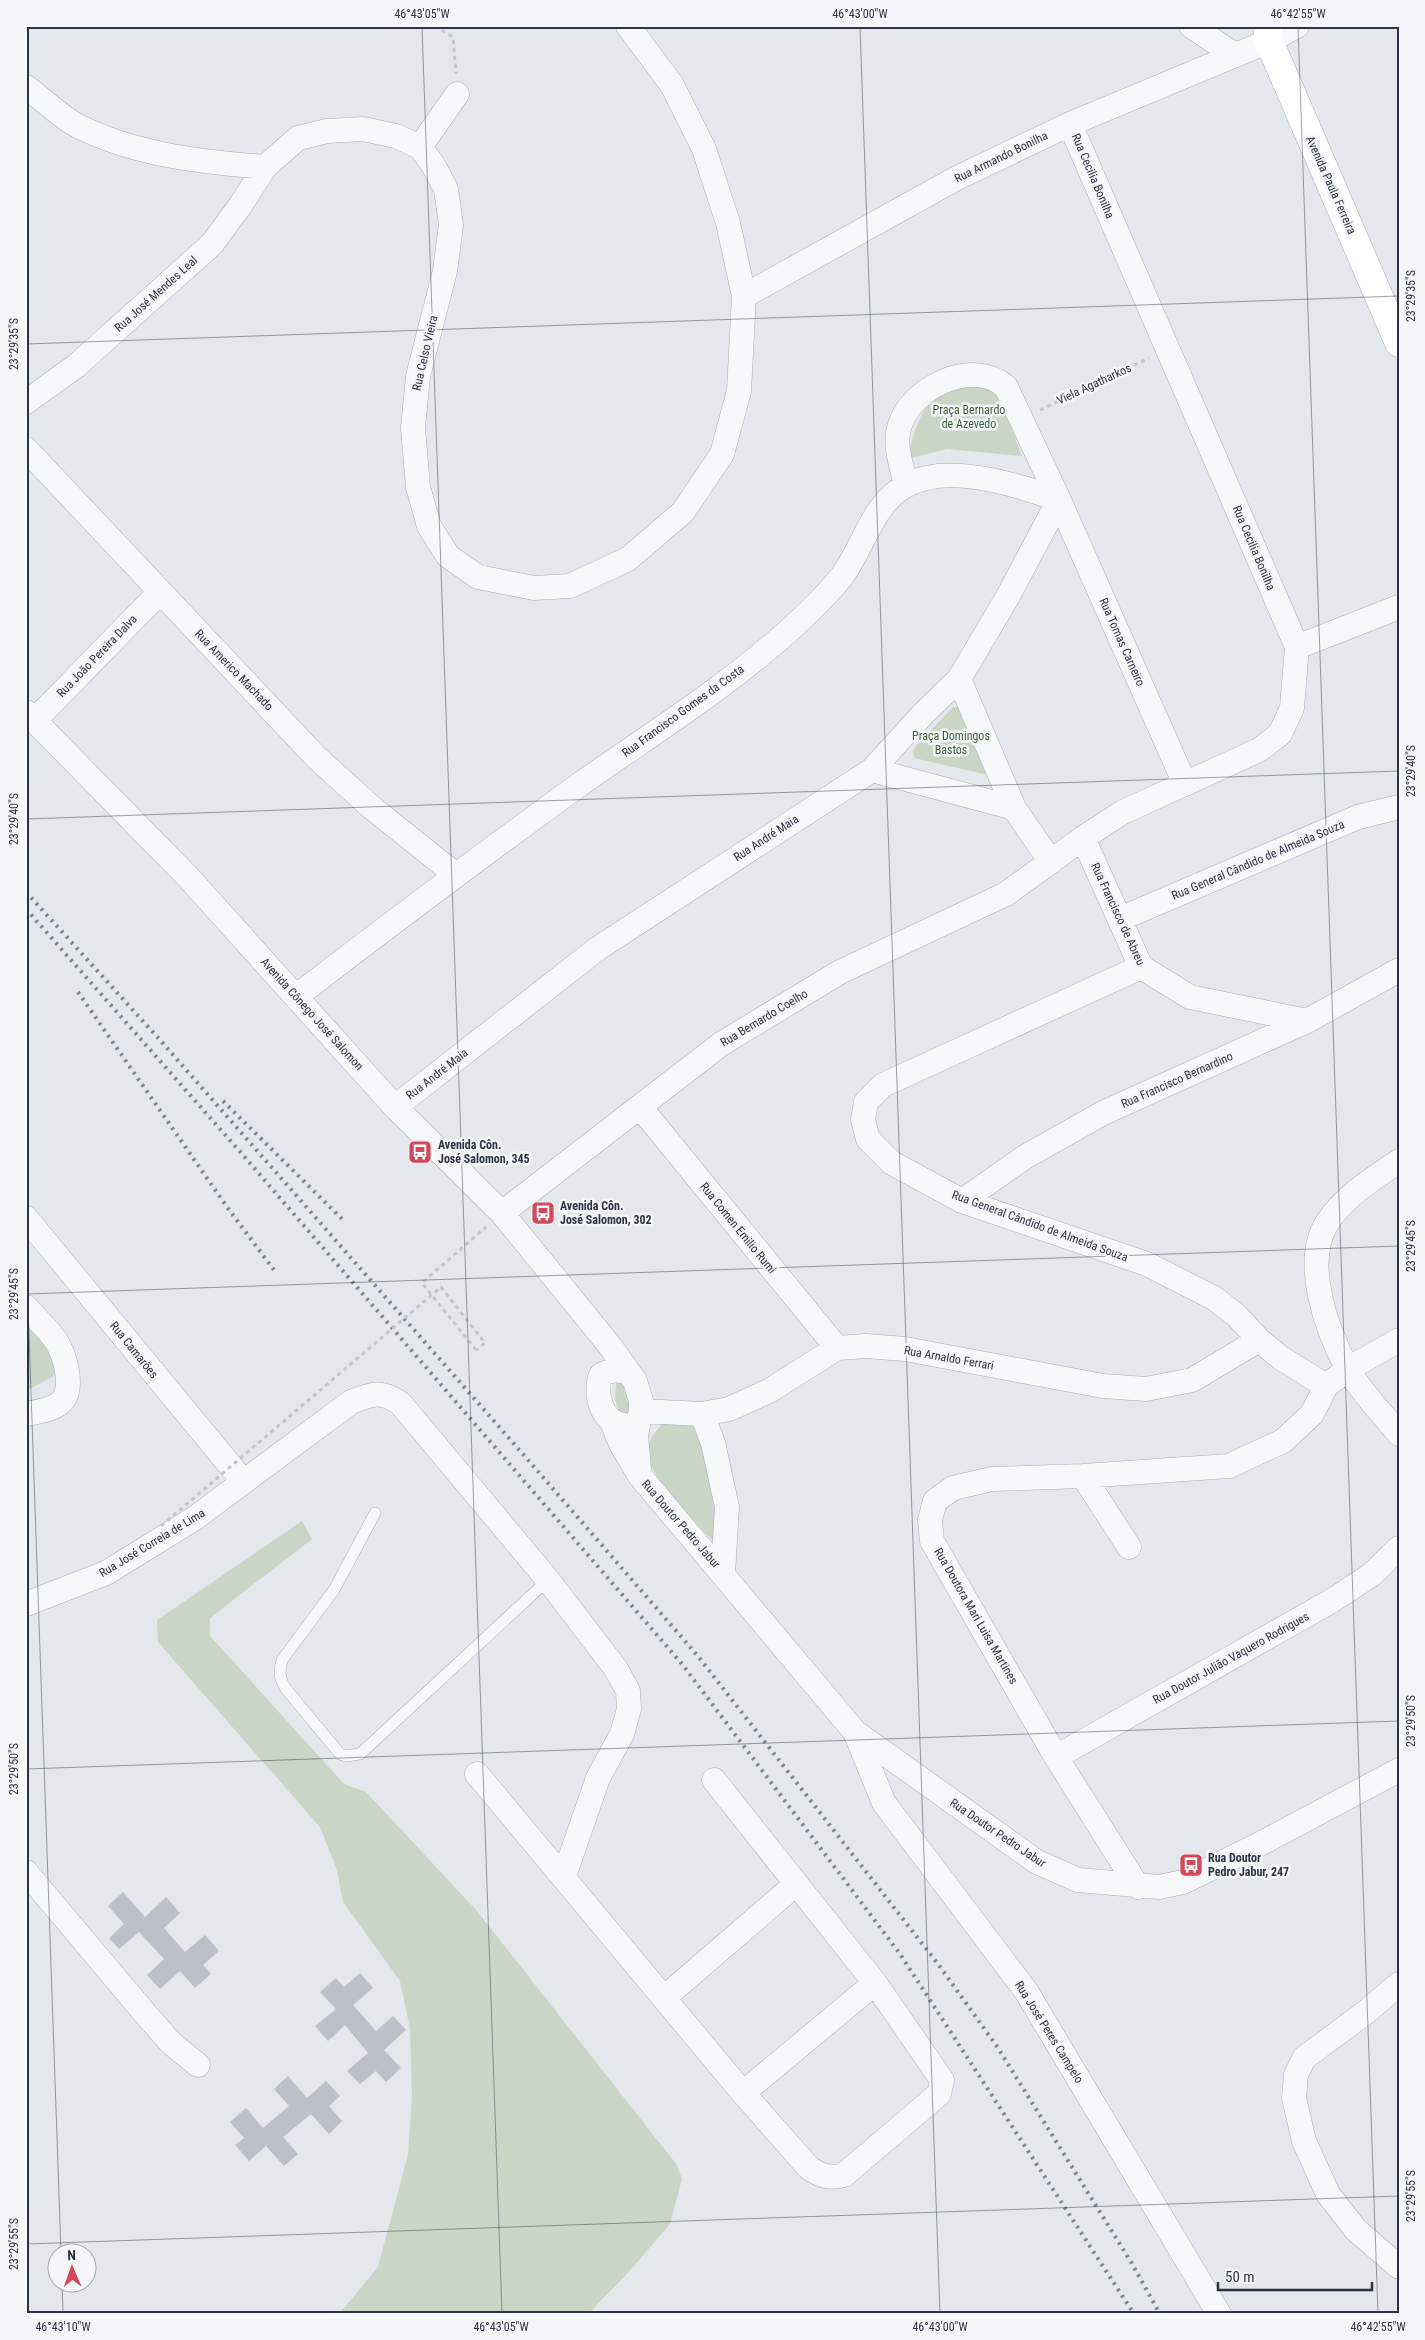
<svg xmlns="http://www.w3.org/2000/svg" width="1425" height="2340" viewBox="0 0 1425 2340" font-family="'Roboto Condensed',sans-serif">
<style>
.green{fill:#c9d6c5}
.building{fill:#bbc0ca}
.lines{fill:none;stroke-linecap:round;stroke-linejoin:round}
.lane-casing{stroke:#a9aeb7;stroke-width:12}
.street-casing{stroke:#a9aeb7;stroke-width:25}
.secondary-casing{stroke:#a9aeb7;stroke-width:29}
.path{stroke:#c2c5cb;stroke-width:3;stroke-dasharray:4 4;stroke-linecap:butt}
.lane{stroke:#f7f8fa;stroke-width:11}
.street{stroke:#f7f8fa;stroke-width:24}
.secondary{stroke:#fff;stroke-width:28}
.rail{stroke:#7d8696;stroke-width:4;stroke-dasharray:2.5 5;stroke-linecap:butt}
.path-bridge{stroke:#c2c5cb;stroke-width:3;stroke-dasharray:4 4;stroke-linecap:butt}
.ticks{fill:none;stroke:#2b3445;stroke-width:1;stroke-opacity:0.45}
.labels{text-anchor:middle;stroke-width:5;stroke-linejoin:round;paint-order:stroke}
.street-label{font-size:12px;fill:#2b3445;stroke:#f4f6f9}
.park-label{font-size:12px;fill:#3f6138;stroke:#f4f6f9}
.poi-label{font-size:12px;font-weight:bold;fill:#2b3445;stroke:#f4f6f9;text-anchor:start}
.neatline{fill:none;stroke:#2b3445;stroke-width:2}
.ticks-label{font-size:12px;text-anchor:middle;fill:#2b3445}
</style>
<rect width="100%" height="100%" fill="#e4e7ec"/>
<!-- green -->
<path class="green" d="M973,384L992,391L1001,401L1022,456L947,449L911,458L909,453C921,407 926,397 973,384Z
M953,707H959L988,775L914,758L913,752L915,747Z
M26,1318L51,1346L59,1373L26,1391Z
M623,1380L637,1413L621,1415L615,1400L616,1381Z
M665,1422L691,1423L703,1435L716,1469L720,1549C705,1532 651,1477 648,1458C646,1442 654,1432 665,1422Z
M302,1521L312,1539L210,1618V1636L344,1784L366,1792L477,1911L677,2165L682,2179L670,2224L627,2274L588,2314H339L378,2267L408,2155L412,2096L410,2029L400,1981L343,1902L337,1870L320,1827L158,1642L157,1620Z"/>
<!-- building -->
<path class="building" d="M123,1892L145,1917L166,1897L180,1913L164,1928L185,1952L205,1935L219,1951L203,1965L211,1974L195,1988L180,1971L160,1989L147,1975L164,1959L139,1932L119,1949L109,1938L124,1924L108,1906Z
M360,1973L373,1988L353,2005L376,2031L393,2016L406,2030L384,2050L401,2068L386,2082L376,2071L360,2084L347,2071L368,2053L345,2025L328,2041L315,2026L336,2009L320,1992L336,1978L344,1987Z
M288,2076L307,2098L326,2081L340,2096L329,2106L342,2121L329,2134L311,2114L283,2137L298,2154L284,2166L266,2146L249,2161L235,2145L244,2138L230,2122L246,2108L263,2128L289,2106L274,2089Z"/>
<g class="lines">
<!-- lane casing -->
<g class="lane-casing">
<path id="lane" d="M375,1513L334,1590L282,1660C279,1672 279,1678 286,1689L340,1754L346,1756L360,1754L548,1580"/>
</g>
<!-- street casing -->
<g class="street-casing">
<path id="street" d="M1191,26L1235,55
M26,87C43,99 60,117 78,126C136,155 201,162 265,167
M420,147L457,94
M744,296L957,178L1070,124L1269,41L1297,26
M26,402L76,366L212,244L240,206L265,167L298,138L327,131L363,129L396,136L420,147L432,163L446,189L451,225L445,271L418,376L413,428L418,487L429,526L448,556L478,577L534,588L570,586L628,559L683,512L722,454L739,391L744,296L728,223L704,149L672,85L628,26
M26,449L316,757L371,807L456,875
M906,485C902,468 894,445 899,428C909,388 973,357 1006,387L1059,500L1185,784
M1297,647L1399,607
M959,679L1014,808L1051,862
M26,712L188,877L395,1107L502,1213L610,1346L635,1381L641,1401V1411L636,1435L639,1469
M35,720L160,592
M872,770L1014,808
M1083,838L1141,967L1190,997L1307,1021
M1120,919L1358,817L1399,807
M1141,967L883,1085L866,1102L863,1120L868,1139L892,1163L962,1201L1147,1264L1214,1298L1237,1316L1259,1340L1281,1358L1326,1386
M297,996C390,924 484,854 579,785C648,736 721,691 785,634C801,620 830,592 842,576C865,545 872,502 909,484C950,463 1019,485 1059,500
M395,1107L597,949L872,770L923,714L959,679L1007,598L1059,500
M640,1107L837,1348
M1399,1161C1373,1179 1344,1196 1327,1223C1302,1263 1327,1330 1347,1368C1358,1388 1384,1416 1399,1434
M962,1201L1025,1157L1103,1113L1307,1021L1399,970
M502,1213L721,1044L840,972L1006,894L1083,838L1123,812L1259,750L1280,734L1292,708L1297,647L1070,124
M26,1218L243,1481
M26,1307C36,1319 52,1332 59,1346C66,1360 75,1392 59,1404C50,1410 37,1412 26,1414
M641,1411L702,1414L729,1409L769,1391L837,1348L866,1346L905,1349L1103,1386L1146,1389L1192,1380L1259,1340
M702,1414L713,1443L727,1507L723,1573
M611,1420L621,1444L640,1476L855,1732L1037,1862L1078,1880L1159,1887L1183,1882L1256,1846L1399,1770
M624,1425C601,1423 594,1393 601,1375C611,1369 618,1370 629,1373
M1083,1476L1129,1547
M26,1604L106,1573L195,1518L351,1402C372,1394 380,1390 400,1403L548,1580L616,1669L628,1691L629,1709L622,1734L598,1778L564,1876
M855,1732L884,1803L1026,1991L1219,2314
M1056,1757L1333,1600L1371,1575L1399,1548
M477,1774L743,2093L809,2168C821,2176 830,2179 844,2175L939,2094L942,2080L875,1983L714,1780
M26,1872L143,2011L171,2043L198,2065
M1138,1887L1056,1757L932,1541L930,1520L935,1501L953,1488L992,1479L1083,1476L1229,1466L1283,1441L1312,1414L1326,1386L1348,1369L1399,1340
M1399,1984L1365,2013L1304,2058L1296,2075L1294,2098L1304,2141L1328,2194L1356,2230L1399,2267
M665,1997L796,1884
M743,2093L875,1983"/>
</g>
<!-- secondary casing -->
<g class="secondary-casing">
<path id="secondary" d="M1267,26L1269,41L1399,343"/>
</g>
<!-- path -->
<path class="path" d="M435,26L453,37L456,74
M1040,410L1149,358
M476,1350L422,1283L486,1227"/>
<!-- lane -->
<use href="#lane" class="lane"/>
<!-- street -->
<use href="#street" class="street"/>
<!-- secondary -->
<use href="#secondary" class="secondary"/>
<!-- rail -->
<path class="rail" d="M26,892L160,1040L522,1453L697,1655L938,1964L998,2048L1131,2262L1160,2314
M26,909L242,1154L682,1664L900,1954L1134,2314
M78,992L227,1207L274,1270
M223,1101L342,1219"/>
<!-- path-bridge -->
<path class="path-bridge" d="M161,1526L441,1287L485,1343L476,1350"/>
</g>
<!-- ticks -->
<path class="ticks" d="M422,26L502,2314M860,26L940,2314M1298,26L1378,2314M26,344L1399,296M26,819L1399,771M26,1249L61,2252M26,1294L1399,1246M26,1769L1399,1721M26,2244L1399,2196M62,2282L63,2314"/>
<!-- icons -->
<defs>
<g id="bus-square" transform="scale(1.25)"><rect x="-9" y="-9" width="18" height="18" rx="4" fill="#d1495b" stroke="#f4f6f9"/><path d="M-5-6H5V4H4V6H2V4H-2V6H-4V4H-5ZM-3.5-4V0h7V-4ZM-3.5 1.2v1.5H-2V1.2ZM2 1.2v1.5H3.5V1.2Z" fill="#fff"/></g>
</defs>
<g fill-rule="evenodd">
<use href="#bus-square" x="420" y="1152"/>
<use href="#bus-square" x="543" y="1213"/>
<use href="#bus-square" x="1191" y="1865"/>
</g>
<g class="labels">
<!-- street labels -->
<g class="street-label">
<text transform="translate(1001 157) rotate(-26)" y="4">Rua Armando Bonilha</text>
<text transform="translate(1093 176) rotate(67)" y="4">Rua Cecilia Bonilha</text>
<text transform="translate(1331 185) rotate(66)" y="4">Avenida Paula Ferreira</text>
<text transform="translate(156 294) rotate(-42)" y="4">Rua José Mendes Leal</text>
<text transform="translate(425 353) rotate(-77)" y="4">Rua Celso Vieira</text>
<text transform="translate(1094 384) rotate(-25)" y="4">Viela Agatharkos</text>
<text transform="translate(1254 548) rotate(67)" y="4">Rua Cecilia Bonilha</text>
<text transform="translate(1122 642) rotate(66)" y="4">Rua Tomas Carneiro</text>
<text transform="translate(97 656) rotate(-46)" y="4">Rua João Pereira Dalva</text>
<text transform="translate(234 670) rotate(46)" y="4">Rua Americo Machado</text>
<text transform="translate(683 711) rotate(-36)" y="4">Rua Francisco Gomes da Costa</text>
<text transform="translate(766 838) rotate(-33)" y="4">Rua André Maia</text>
<text transform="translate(1258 860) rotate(-23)" y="4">Rua General Cândido de Almeida Souza</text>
<text transform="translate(1118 914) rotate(65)" y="4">Rua Francisco de Abreu</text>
<text transform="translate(312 1014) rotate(48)" y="4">Avenida Cônego José Salomon</text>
<text transform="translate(764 1018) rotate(-31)" y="4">Rua Bernardo Coelho</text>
<text transform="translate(437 1074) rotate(-38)" y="4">Rua André Maia</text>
<text transform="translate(1177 1080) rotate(-24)" y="4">Rua Francisco Bernardino</text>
<text transform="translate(1040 1226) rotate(20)" y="4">Rua General Cândido de Almeida Souza</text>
<text transform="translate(738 1228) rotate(51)" y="4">Rua Comen Emilio Rumi</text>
<text transform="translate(134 1350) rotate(51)" y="4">Rua Camarões</text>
<text transform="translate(949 1358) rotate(10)" y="4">Rua Arnaldo Ferrari</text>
<text transform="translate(681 1524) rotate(49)" y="4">Rua Doutor Pedro Jabur</text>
<text transform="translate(152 1543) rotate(-31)" y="4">Rua José Correia de Lima</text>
<text transform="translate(976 1616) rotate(60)" y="4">Rua Doutora Mari Luisa Martines</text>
<text transform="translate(1231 1658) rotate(-29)" y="4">Rua Doutor Julião Vaquero Rodrigues</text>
<text transform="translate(998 1833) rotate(34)" y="4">Rua Doutor Pedro Jabur</text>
<text transform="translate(1049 2032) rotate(58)" y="4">Rua José Peres Campelo</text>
</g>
<!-- park labels -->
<g class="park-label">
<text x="969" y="414">Praça Bernardo<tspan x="969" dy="14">de Azevedo</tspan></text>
<text x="951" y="740">Praça Domingos<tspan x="951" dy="14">Bastos</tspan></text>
</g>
<!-- poi labels -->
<g class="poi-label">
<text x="438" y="1149">Avenida Côn.<tspan x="438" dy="14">José Salomon, 345</tspan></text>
<text x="560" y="1210">Avenida Côn.<tspan x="560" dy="14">José Salomon, 302</tspan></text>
<text x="1208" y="1862">Rua Doutor<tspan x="1208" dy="14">Pedro Jabur, 247</tspan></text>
</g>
</g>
<!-- border -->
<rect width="1425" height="2340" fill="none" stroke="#f4f6f9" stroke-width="55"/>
<!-- north arrow -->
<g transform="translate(72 2268) rotate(358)"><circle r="24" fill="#f4f6f9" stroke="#a4a8b1"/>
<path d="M0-4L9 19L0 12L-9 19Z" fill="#d1495b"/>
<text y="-8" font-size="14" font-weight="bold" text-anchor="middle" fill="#2b3445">N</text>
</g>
<!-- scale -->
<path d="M1218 2282v8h154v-8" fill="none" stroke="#2b3445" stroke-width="2.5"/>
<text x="1225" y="2282" font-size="15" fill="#2b3445" stroke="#f4f6f9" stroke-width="4" paint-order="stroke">50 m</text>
<rect x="28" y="28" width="1370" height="2284" class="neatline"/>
<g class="ticks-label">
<text x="422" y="18">46°43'05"W</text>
<text x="860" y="18">46°43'00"W</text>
<text x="1298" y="18">46°42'55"W</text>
<text transform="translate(1411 296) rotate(-90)" y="4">23°29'35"S</text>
<text transform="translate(14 344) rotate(-90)" y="4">23°29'35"S</text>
<text transform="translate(1411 771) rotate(-90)" y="4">23°29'40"S</text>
<text transform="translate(14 819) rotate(-90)" y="4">23°29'40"S</text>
<text transform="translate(1411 1246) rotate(-90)" y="4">23°29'45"S</text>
<text transform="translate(14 1294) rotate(-90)" y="4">23°29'45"S</text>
<text transform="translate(1411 1721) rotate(-90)" y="4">23°29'50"S</text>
<text transform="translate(14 1769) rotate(-90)" y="4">23°29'50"S</text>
<text transform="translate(1411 2196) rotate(-90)" y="4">23°29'55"S</text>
<text transform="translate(14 2244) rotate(-90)" y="4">23°29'55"S</text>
<text x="63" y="2331">46°43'10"W</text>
<text x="501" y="2331">46°43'05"W</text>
<text x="940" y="2331">46°43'00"W</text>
<text x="1378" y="2331">46°42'55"W</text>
</g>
</svg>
